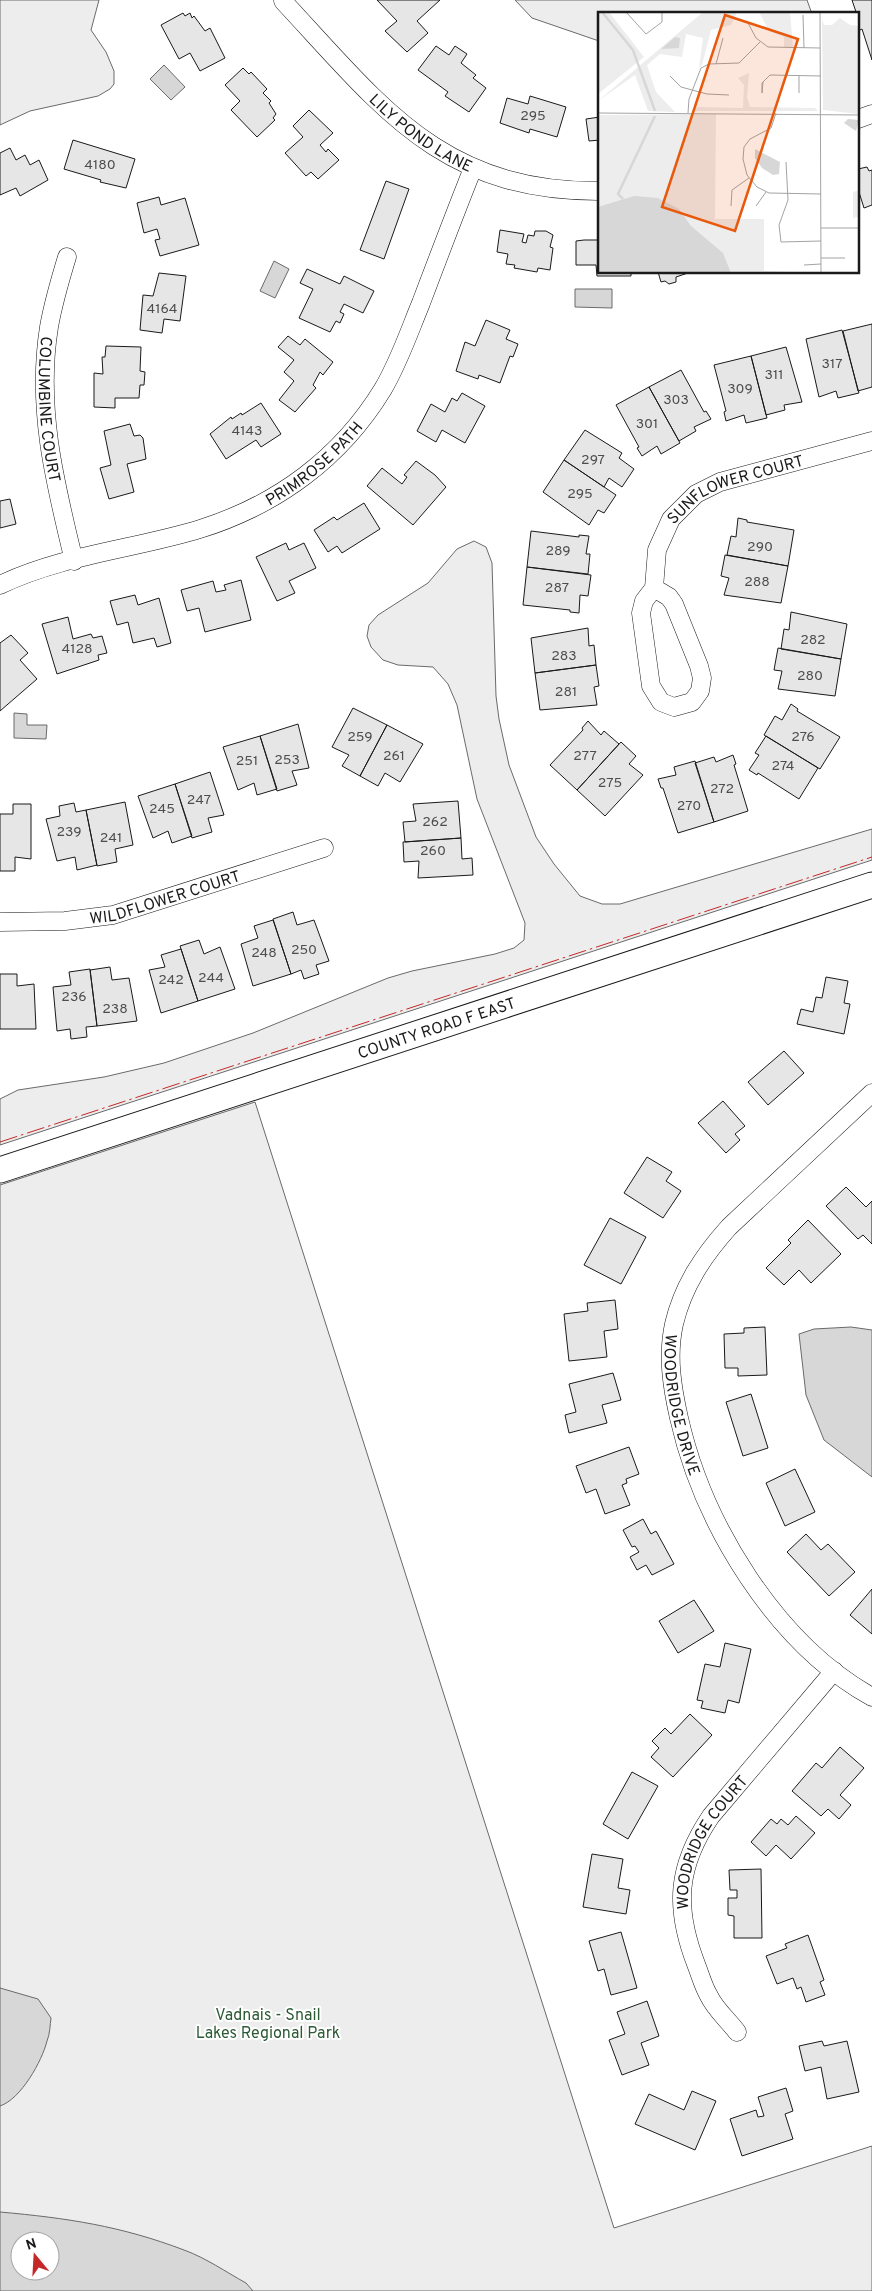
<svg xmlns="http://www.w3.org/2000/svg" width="872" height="2291" viewBox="0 0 872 2291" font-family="Overpass,sans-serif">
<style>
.built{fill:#ededed;stroke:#6a6a6a;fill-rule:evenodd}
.water{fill:#d7d7d7;stroke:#6a6a6a;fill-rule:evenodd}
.building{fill:#e6e6e6;stroke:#1a1a1a}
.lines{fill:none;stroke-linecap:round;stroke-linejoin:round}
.street-casing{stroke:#1a1a1a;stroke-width:19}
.secondary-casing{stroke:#1a1a1a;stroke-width:27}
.street{stroke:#fff;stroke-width:18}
.secondary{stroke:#fff;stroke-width:25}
.power{stroke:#c62828;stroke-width:1;stroke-dasharray:18 4 2.5 4;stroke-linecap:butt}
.labels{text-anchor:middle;stroke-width:4;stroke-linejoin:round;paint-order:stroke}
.number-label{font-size:14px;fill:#4d4d4d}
.street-label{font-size:16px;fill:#1a1a1a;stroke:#fff}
.park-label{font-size:16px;fill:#2b5a34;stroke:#fff}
.inset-river{fill:none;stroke:#d7d7d7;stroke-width:2.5}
.inset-road{fill:none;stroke:#a3a3a3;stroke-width:1}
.view{fill:#e8590c;fill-opacity:0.15;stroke:#e8590c;stroke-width:2.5}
.inset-edge{fill:none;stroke:#1a1a1a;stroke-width:2.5}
</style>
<rect width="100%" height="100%" fill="#fff"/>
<!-- built -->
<path class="built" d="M0,0H99L91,30L106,52L114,71V84L110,89L98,96L30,111L0,125Z
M515,0H807L812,14H600L599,41L532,18Z
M474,541L486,547L492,563L496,696L499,719L509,765L536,837L554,864L580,896L602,904H620L872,829V860L0,1145V1099L18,1090L104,1077L164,1063L253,1033L388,978L412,971L495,954L514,948L524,940L525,923L477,799L457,705L448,684L433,667L398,665L383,660L371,647L367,636L369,625L378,615L428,583L457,549Z
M255,1102L614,2228L872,2146V2291H0V1185ZM20,2241H50V2271H20Z"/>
<!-- water -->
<path class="water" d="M164,65L185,87L171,100L150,79Z
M274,261L289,269L275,298L260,291Z
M575,289H612V308L575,307Z
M14,713L27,714V725H47L46,739L14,738Z
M851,1327L872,1330V1477L824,1440L806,1395L799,1334L814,1329Z
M0,1988L38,1999L51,2018C50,2025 50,2034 47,2041C42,2061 21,2099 0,2106Z
M0,2212C67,2218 121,2226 184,2250C206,2258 226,2272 246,2283L253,2291H0ZM20,2241H50V2271H20Z"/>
<!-- building -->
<path class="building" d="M377,0H440L417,21L428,33L407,52L385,31L397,21Z
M852,0H872V60L862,29L858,31V14H851L856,12Z
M183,13L185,16L190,13L192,18L194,16L205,31L210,28L225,58L200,71L190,53L179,59L161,25Z
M436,46L449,55L455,46L467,54L461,63L476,75L473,78L486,88L469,112L445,96L448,92L418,70Z
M243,68L249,74L251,72L267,89L263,93L271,101L269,103L276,114L273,118L275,120L257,137L231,110L240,101L225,85Z
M530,96L566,107L557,137L530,129L529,133L500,123L507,98L528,104Z
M309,110L333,133L320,145L326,152L328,149L339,160L318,179L311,172L306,176L285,153L303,137L293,126Z
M600,117V140L589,141L586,119Z
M73,140L135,159L126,188L100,182L101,180L64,169Z
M10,148L16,160L25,155L30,165L39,160L48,180L20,196L16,188L0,195V153Z
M867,167L869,171L872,170V205L864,208L858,189V169Z
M386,181L409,189L384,259L360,250Z
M159,197L161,205L185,198L199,245L160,256L155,240L160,239L157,229L144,233L137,203Z
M500,230L524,234L522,242L526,243L528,235L534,236L535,231H546L553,235L550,247L553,248L550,270L538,268L537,272L514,268L515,265L506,264L508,254L497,252Z
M584,240H600V272H631V276H597L596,265H576V241Z
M307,269L340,284L344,276L374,291L363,313L344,304L340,312L344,314L340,323L336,321L330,332L299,318L313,289L300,283Z
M658,272H691L676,277V282L669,284L665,281L661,282Z
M159,273L186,276L180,321L164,319L162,333L140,330L143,295L153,296Z
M486,320L510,330L506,339L518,344L513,357L510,356L500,383L479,375L478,379L456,371L465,342L475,346Z
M872,324V387L858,391L843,331Z
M842,330L859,393L838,398L836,391L819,397L806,339Z
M288,336L300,345L305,339L333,362L323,375L320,372L313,385L316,388L295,412L279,400L294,381L284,372L294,360L278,347Z
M106,346L141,347L140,371L145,372L144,385H140L139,398H115V408L94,407V373L103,374L102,357H105Z
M786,347L802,402L784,405L785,410L766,415L751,356Z
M751,356L767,418L746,423L744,415L726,421L724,412L726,411L714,365Z
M681,370L704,412L706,411L711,419L694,427L696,431L679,441L649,387Z
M649,387L680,443L661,454L657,446L642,456L637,448L639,447L616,405Z
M462,393L485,406L465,443L442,430L436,442L417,431L431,404L445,412L452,398L457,401Z
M261,403L281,434L261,447L256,440L226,459L210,434L231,417L232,419L241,413L242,415Z
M130,424L134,436L140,435L143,438L146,459L127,464L134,492L109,499L100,468L111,465L104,431Z
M585,430L622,453L619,458L634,469L622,487L609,478L604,487L564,460Z
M564,460L616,495L604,513L598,510L589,525L543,492Z
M416,461L435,475L446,487L413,525L367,486L382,468L402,484L407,477L404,475Z
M10,499L16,524L0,528V501Z
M364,503L380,529L342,553L337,546L328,552L314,530L334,517L337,520Z
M738,518L747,520V522L794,530L788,566L727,555L731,536L736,537Z
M531,531L579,537V535L589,536L586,554H590L588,574L527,567Z
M286,543L289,550L304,543L316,568L289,581L295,593L277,601L256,557Z
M725,555L788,566L781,603L724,595L729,578L721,576Z
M527,567L591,575L588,596L580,595L579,613L570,612V610L523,605Z
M241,580L251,620L205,632L199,608L187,611L181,590L213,581L216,592L226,590L224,585Z
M135,595L138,605L159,598L171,643L157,647L154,638L133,643L128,622L117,625L110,601Z
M791,612L847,624L841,659L781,649L784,629L789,630Z
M68,617L73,639L91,634L93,638L102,636L107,653L98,655L99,660L57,674L42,624Z
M588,628L589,646L594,645L596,665L535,673L531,638Z
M11,635L28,653L20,660L37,679L0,711V643Z
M778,648L841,659L835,696L778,689L782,671L774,670Z
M596,665L599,686L594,687L597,705L540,710L535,673Z
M791,704L798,709L797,711L840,737L820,769L764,735L775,716L782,720Z
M353,708L387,725L360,776L342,766L349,755L332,747Z
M588,721L601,735L604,731L619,744L577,790L550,765L583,730L582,728Z
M298,724L309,768L292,771L297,785L277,791L260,736Z
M387,725L423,744L400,782L385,773L378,786L360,776Z
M260,736L277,789L257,795L254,783L238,790L223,747Z
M766,736L818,768L799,799L758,773L757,775L749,770L759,755L755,753Z
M621,742L636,756L629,764L643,775L605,816L577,790Z
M733,755L736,764L734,765L748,811L714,822L695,763L714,757L716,762Z
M695,761L714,822L678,833L663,788H661L658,779L676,775L674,767Z
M210,772L224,815L208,818L212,832L192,838L175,784Z
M175,784L192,836L172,843L168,831L153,838L138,796Z
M458,801L461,838L405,842L403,822L416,821L413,804Z
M125,802L133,845L115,849L117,862L97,866L86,810Z
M74,803L76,812L86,810L97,865L77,870L75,857L57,861L46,819L60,816L59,806Z
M13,804H31V859L15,857V871H0V814H13Z
M461,838L462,859L472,858L473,875L418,878L419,861L404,862L403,842Z
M293,912L297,925L314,920L329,961L316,965L319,974L304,979L301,970L291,974L273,919Z
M273,920L291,974L253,986L241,944L258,938L254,926Z
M199,940L204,954L220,947L235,989L198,1001L180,946Z
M181,949L198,1001L161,1013L149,970L165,967L161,955Z
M110,967L112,980L129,978L137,1021L97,1026L90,970Z
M90,969L97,1026L86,1027L87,1037L71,1039L70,1029L57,1031L53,987L71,985L69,972Z
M0,974H17V986L34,984L36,1029H0Z
M826,977L848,981L844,1003L850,1004L844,1034L797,1024L801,1009L813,1012L816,997L822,998Z
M784,1051L804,1073L768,1105L748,1082Z
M723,1101L745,1126L735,1134L740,1140L726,1153L698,1123Z
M647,1157L672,1172L666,1181L681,1191L663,1218L624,1193Z
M846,1187L866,1207L872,1201V1244L863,1235L858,1239L826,1206Z
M610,1218L646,1237L621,1284L584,1265Z
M808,1220L841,1254L811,1283L799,1270L784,1285L766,1268L791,1243L788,1240Z
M615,1300L618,1329L604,1331L607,1357L569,1361L564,1314L588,1311L587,1303Z
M765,1327L767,1375L738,1376V1368H725L724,1334L744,1333V1328Z
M613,1373L621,1400L602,1405L607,1423L569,1433L565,1415L576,1412L569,1384Z
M751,1394L768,1448L743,1456L726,1402Z
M629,1447L639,1474L626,1479L627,1483L622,1485L630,1505L605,1514L596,1489L586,1493L576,1466Z
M795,1469L815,1512L785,1526L766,1483Z
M643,1519L651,1534L656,1531L674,1564L652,1575L646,1565L637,1570L630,1557L639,1552L635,1546L632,1547L623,1530Z
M806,1534L821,1550L828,1544L855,1572L829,1596L787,1552Z
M872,1589V1634L850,1615Z
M694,1600L714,1631L678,1653L659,1621Z
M725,1643L751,1649L739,1703L728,1700L725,1713L701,1708L703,1701L697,1700L705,1664L720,1667Z
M690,1714L712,1735L673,1777L651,1757L659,1748L652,1741L665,1728L671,1734Z
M840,1747L864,1768L840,1795L851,1805L839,1819L828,1809L821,1816L792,1791L816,1763L822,1768Z
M632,1772L658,1786L628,1839L603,1824Z
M796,1816L815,1833L791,1859L776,1845L766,1856L751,1842L771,1819L777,1824L781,1819L788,1825Z
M592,1854L623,1859L618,1888L630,1890L626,1914L583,1907Z
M761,1869L762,1938H734V1916L728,1915V1898H737V1890H730L729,1870Z
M621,1932L637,1988L611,1995L604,1969L598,1971L589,1941Z
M808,1935L824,1980L820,1982L825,1995L806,2002L801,1987L797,1989L793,1978L777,1984L766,1956L787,1948L785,1944Z
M647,2001L659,2036L641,2043L649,2065L622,2075L609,2040L625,2034L617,2012Z
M822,2041L824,2046L847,2041L859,2092L827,2099L821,2067L805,2071L799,2046Z
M786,2088L793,2111L785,2114L793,2139L742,2156L730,2119L756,2110L758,2117L764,2116L758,2097Z
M692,2091L716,2101L695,2150L635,2124L649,2094L684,2110Z"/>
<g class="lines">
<!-- street casing -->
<g class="street-casing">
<g id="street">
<path id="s1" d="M283,1C381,106 441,192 600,191"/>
<path d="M858,119L872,114"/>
<path id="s2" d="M67,257C60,280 53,304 49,327C36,408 55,483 74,561"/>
<path id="s3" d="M0,585C62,555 135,549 200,529C277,505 341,458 383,389C399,362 409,332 421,303C438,258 455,213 473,168"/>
<path id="s4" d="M654,588L669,597L674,604L699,666L702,678L700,691L692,702L674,707L661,702L651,686L641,613L644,601L654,588L657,550L671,519L696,494L720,482L872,441"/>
<path id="s5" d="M0,922L65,921L113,915L324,848"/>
<path id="s6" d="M872,1093L729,1227C703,1256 683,1286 674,1324C667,1356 672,1387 679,1418C703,1524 775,1643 872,1697"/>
<path id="s7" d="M737,2032C728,2020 715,2009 709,1996C703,1986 700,1974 696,1964C674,1907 677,1866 711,1816L834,1671"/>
</g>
</g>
<!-- secondary casing -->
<g class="secondary-casing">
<g id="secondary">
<path id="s8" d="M0,1170L872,885"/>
</g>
</g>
<!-- street -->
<use href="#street" class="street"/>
<!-- secondary -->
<use href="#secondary" class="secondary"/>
<!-- power -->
<path class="power" d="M0,1142L872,857"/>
</g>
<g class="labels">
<!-- number labels -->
<g class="number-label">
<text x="533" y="120">295</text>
<text x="100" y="169">4180</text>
<text x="162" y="313">4164</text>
<text x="832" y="368">317</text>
<text x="774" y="379">311</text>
<text x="740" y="393">309</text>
<text x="676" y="404">303</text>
<text x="647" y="428">301</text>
<text x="247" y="435">4143</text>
<text x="593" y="464">297</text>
<text x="580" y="498">295</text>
<text x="760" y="551">290</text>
<text x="558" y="555">289</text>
<text x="757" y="586">288</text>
<text x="557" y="592">287</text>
<text x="813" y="644">282</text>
<text x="77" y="653">4128</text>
<text x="564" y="660">283</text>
<text x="810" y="680">280</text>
<text x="566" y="696">281</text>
<text x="360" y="741">259</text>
<text x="803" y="741">276</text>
<text x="394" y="760">261</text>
<text x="585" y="760">277</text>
<text x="287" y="764">253</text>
<text x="247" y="765">251</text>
<text x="783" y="770">274</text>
<text x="610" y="787">275</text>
<text x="722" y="793">272</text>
<text x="199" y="804">247</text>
<text x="689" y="810">270</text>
<text x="162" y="813">245</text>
<text x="435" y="826">262</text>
<text x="69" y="836">239</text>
<text x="111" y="842">241</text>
<text x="433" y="855">260</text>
<text x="304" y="954">250</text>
<text x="264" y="957">248</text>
<text x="211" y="982">244</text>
<text x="171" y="984">242</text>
<text x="74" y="1001">236</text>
<text x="115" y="1013">238</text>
</g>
<!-- street labels -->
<g class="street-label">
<text dy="6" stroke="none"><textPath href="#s1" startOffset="192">LILY POND LANE</textPath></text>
<text dy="6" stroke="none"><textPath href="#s2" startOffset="155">COLUMBINE COURT</textPath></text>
<text dy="6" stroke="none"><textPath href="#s3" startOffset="341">PRIMROSE PATH</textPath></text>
<text dy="6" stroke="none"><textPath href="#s4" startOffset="431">SUNFLOWER COURT</textPath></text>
<text dy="6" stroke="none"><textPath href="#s5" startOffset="168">WILDFLOWER COURT</textPath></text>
<text dy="6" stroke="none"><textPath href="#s8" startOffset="459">COUNTY ROAD F EAST</textPath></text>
<text dy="6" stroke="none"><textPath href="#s6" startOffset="391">WOODRIDGE DRIVE</textPath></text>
<text dy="6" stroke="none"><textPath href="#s7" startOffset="212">WOODRIDGE COURT</textPath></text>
</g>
<!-- park labels -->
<g class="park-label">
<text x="268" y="2020">Vadnais - Snail<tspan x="268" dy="18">Lakes Regional Park</tspan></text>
</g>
</g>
<!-- overview -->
<g transform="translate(598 12)">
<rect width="261" height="261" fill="#fff"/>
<path d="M0,0H11L46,45L0,82ZM105,0H139L133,13L113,18L104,53L101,56L105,26L88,22L84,45L62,42L49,53L58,80L77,100L50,99L37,63L0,89ZM161,0H192L195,35H186V25L171,19ZM242,6L252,13L261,14V102L225,98L224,7L226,13H234ZM151,61L149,85L152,95L217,96L220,99H95L98,95L145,96L146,73L140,66ZM118,102L117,207H166V259L221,261H0V103ZM261,178V205L255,206V180Z" fill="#ededed"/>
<path d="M77,25L82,26L81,36L63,37ZM250,107L261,108L258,119L246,111ZM157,137L182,150L181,162L175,163L164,156L157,146ZM36,184L60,186L81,197L93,214L125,241L133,261H0V195Z" fill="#d7d7d7"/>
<path class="inset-river" d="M4,0L35,38L57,99M25,187L20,182L57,104"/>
<path class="inset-road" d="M28,0L48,22L64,10V0M222,0L223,261M205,3L206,36M150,11L158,26L170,35L222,36M118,52L125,26M72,64L83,75L109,82L131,83M201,64V81M165,70L164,81V71L172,63L223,64M0,101L262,103M90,101L91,87L103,56L111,52L141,51L162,30M178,101L173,116L152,127L146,135L145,147L149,163L159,175L171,181L223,182M133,194L134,178L151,166M158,194L168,180M223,216H262M183,230L181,213L190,188L188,150M183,230L223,229M223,246H247M206,253L223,252"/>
<path class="view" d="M127,3L200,27L137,219L64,195Z"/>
<rect width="261" height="261" class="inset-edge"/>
</g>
<!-- north arrow -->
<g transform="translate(35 2256) rotate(342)"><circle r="24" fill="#ffffff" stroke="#a3a3a3"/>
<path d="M0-4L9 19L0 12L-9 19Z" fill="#c62828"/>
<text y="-8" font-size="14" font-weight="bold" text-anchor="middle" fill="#1a1a1a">N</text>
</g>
</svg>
